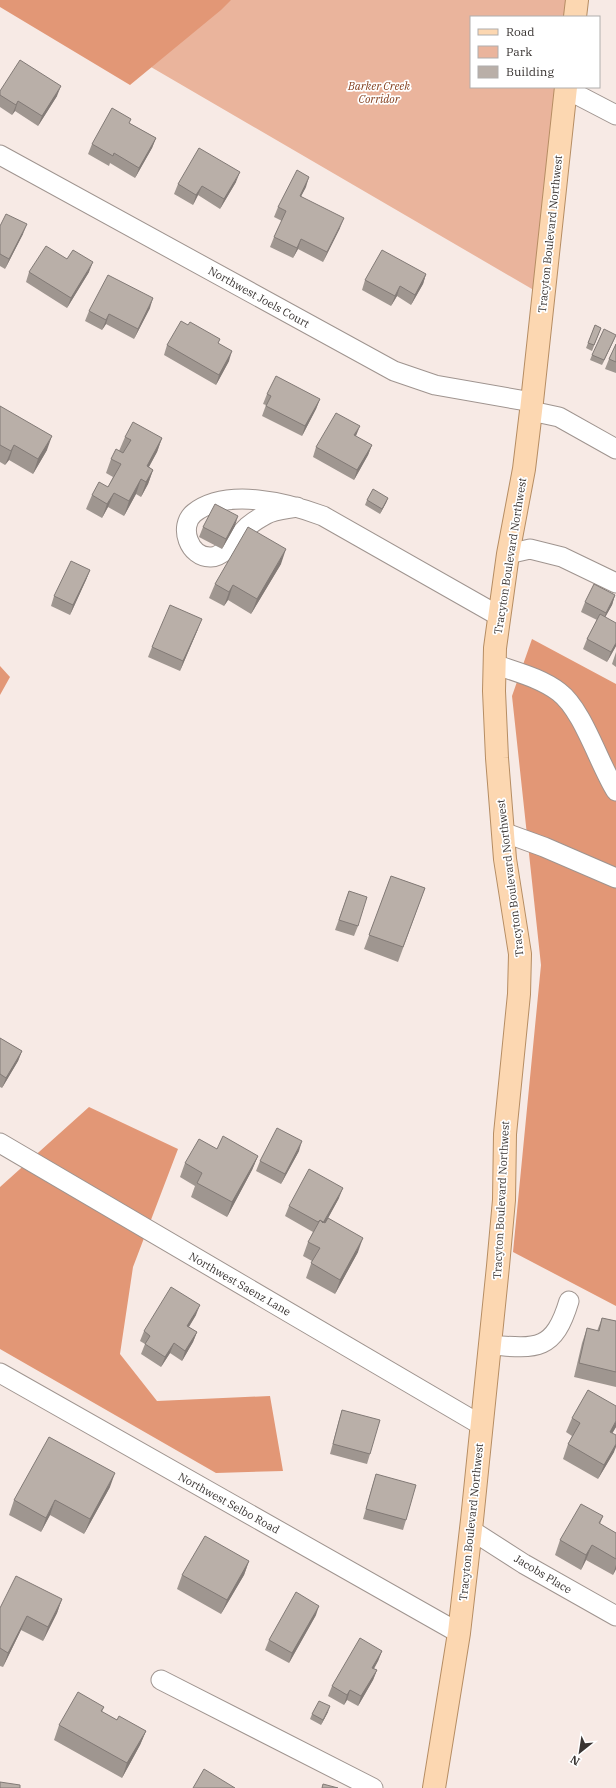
<svg xmlns="http://www.w3.org/2000/svg" width="616" height="1788" viewBox="0 0 616 1788" font-family="'IBM Plex Serif',serif">
<style>
.green{fill:#eab49c}
.forest{fill:#e29776}
.lines{fill:none;stroke-linecap:round;stroke-linejoin:round}
.minor-casing{stroke:#9f948f;stroke-width:21}
.major-casing{stroke:#b68d63;stroke-width:24}
.minor{stroke:#fff;stroke-width:19}
.major{stroke:#fcd7b1;stroke-width:22}
.wall{fill:#9f9690}
.shaded-wall{fill:#827a76}
.building{fill:#b9afa8;stroke:#827a76}
.labels{text-anchor:middle;stroke-width:3.5;stroke-linejoin:round;paint-order:stroke}
.park-label{font-size:11px;font-style:italic;fill:#823d1b;stroke:#fff}
.street-label{font-size:11px;fill:#393432;stroke:#fff}
</style>
<rect width="100%" height="100%" fill="#f7eae5"/>
<!-- green -->
<path class="green" d="M36,0H577L575,17H471V87H566L544,296Z"/>
<!-- forest -->
<path class="forest" d="M0,0H231L221,10L130,85L0,7Z
M532,639L616,684V1306L513,1252L541,965L512,696Z
M0,666L10,677L0,695Z
M89,1107L178,1149L133,1267L120,1354L157,1401L270,1396L283,1471L216,1473L0,1349V1187Z"/>
<g class="lines">
<!-- minor casing -->
<g class="minor-casing">
<path id="minor" d="M566,89L616,115
M0,155L394,371L435,385L532,402
M531,411L559,417L616,449
M297,507C287,509 273,510 265,515C259,518 252,523 247,527C238,535 225,557 211,557C189,558 178,526 194,513C227,487 288,503 323,516L499,616
M508,554L530,549L562,557L616,583
M494,664C516,672 541,678 559,692C583,710 599,764 616,791
M503,832L544,847L616,878
M0,1143L481,1425
M490,1345C537,1349 554,1351 569,1301
M0,1373L459,1633
M471,1530L524,1564L616,1616
M161,1680L373,1788"/>
</g>
<!-- major casing -->
<g class="major-casing">
<path id="major" d="M575,17L577,0
M434,1788L459,1633L472,1520L498,1266L504,1200L505,1134L519,994L520,954L505,859L497,758L494,691L495,648L508,554L524,469L531,411L566,87"/>
</g>
<!-- minor -->
<use href="#minor" class="minor"/>
<!-- major -->
<use href="#major" class="major"/>
</g>
<!-- wall -->
<path class="wall" d="M0,91L57,96L38,126L15,111L12,115L0,107Z
M129,123L156,138L152,148L135,178L110,163L109,166L88,154L92,144Z
M236,182L220,209L198,195L193,205L174,194L178,184Z
M306,187L301,196L340,228L323,262L298,249L293,258L270,247L274,237L282,221L274,217L278,207Z
M0,226L23,234L5,269L0,266Z
M29,272H89L67,308L26,282Z
M426,274L423,284L411,305L397,296L391,306L362,290L365,280Z
M150,308L134,339L106,324L102,330L85,321L89,311Z
M188,325L220,339L218,343L229,361L216,385L164,355L167,345Z
M595,325L601,328L592,351L586,348Z
M616,335L602,365L590,360L592,355Z
M616,344V373L605,369L609,359Z
M267,394L320,399L316,409L302,436L262,416L266,405L263,404Z
M0,406L47,450L33,474L9,460L5,465L0,462Z
M125,437L162,438L157,452L149,467L153,470L148,484L141,497L136,494L124,516L108,507L102,518L86,509L92,495L108,487L113,477L106,473L111,459L119,451Z
M372,445L368,455L354,480L313,457L316,447Z
M388,498L386,503L380,514L365,505L367,500Z
M235,526L222,549L199,537L203,527Z
M281,564L251,614L228,600L224,606L209,598L215,584Z
M90,570L86,580L70,615L51,606L54,596Z
M615,595L612,605L605,617L616,646L607,662L583,649L587,639L597,620L581,612L585,602Z
M198,629L180,671L148,657L152,647Z
M616,652V667L612,664Z
M391,876L425,888L398,962L364,949Z
M349,891L358,926L354,936L335,930Z
M0,1038L22,1051L18,1061L2,1088L0,1087Z
M217,1149L258,1156L252,1170L227,1217L191,1197L195,1186L180,1177L185,1163Z
M299,1151L281,1184L256,1171L260,1161Z
M339,1198L325,1223L358,1252L335,1294L306,1278L312,1261L303,1256L308,1242L313,1232L285,1216L289,1206Z
M196,1315L189,1327L197,1332L193,1342L182,1361L170,1353L161,1367L141,1354L145,1344L140,1341L144,1331Z
M602,1318L616,1321V1387L574,1377L582,1343L587,1328L597,1331Z
M342,1410L370,1454L367,1464L330,1454L339,1420Z
M572,1418L616,1427L612,1433L614,1452L598,1479L563,1459L568,1444L572,1436L566,1432Z
M376,1474L406,1520L403,1530L363,1519L373,1484Z
M110,1487L84,1534L50,1515L41,1532L9,1515L14,1500Z
M603,1516L600,1524L616,1533V1569L613,1575L586,1560L581,1570L555,1555L560,1540Z
M249,1561L244,1575L221,1614L177,1589L182,1575Z
M62,1599L57,1613L43,1641L21,1630L3,1667L0,1666V1608Z
M316,1615L289,1663L265,1650L269,1640Z
M382,1651L378,1661L374,1669L377,1670L373,1680L358,1706L347,1700L344,1705L328,1696L332,1686Z
M104,1707L102,1712L117,1720L146,1731L140,1745L122,1778L54,1740L59,1725Z
M328,1712L321,1725L310,1719L312,1714Z"/>
<!-- shaded-wall -->
<path class="shaded-wall" d="M61,86L57,96L38,126L42,116Z
M18,101L15,111L12,115L16,105Z
M156,138L152,148L135,178L139,168Z
M240,172L236,182L220,209L224,199Z
M309,177L306,187L296,206L300,196Z
M202,186L198,195L193,205L196,195Z
M344,218L340,228L323,262L327,252Z
M27,224L23,234L5,269L9,259Z
M301,239L298,249L293,258L297,248Z
M93,262L89,272L67,308L71,298Z
M426,274L423,284L411,305L415,295Z
M400,286L397,296L391,306L395,296Z
M153,298L150,308L134,339L138,329Z
M109,314L106,324L102,330L106,320Z
M616,335L614,340L602,365L604,360Z
M232,351L229,361L216,385L219,375Z
M320,399L316,409L302,436L305,426Z
M360,426L356,436L351,445L354,435Z
M52,436L47,450L33,474L38,459Z
M162,438L157,452L141,481L147,466Z
M14,445L9,460L5,465L11,451Z
M372,445L368,455L354,480L357,470Z
M153,470L148,484L141,497L146,482Z
M141,479L136,494L124,516L129,501Z
M114,493L108,507L102,518L107,504Z
M388,498L386,503L380,514L382,509Z
M238,516L235,526L222,549L226,539Z
M286,549L281,564L251,614L257,599Z
M90,570L86,580L70,615L73,605Z
M233,585L228,600L224,606L229,592Z
M615,595L612,605L602,623L606,613Z
M202,619L198,629L180,671L183,661Z
M616,643V646L607,662L611,652Z
M22,1051L18,1061L2,1088L6,1078Z
M302,1141L299,1151L281,1184L285,1174Z
M258,1156L252,1170L227,1217L232,1202Z
M343,1188L339,1198L319,1235L322,1225Z
M363,1238L358,1252L335,1294L340,1280Z
M200,1305L196,1315L183,1336L187,1326Z
M197,1332L193,1342L182,1361L185,1351Z
M174,1343L170,1353L161,1367L165,1357Z
M616,1421V1427L605,1446L610,1432Z
M616,1444V1447L614,1452L598,1479L604,1465Z
M115,1473L110,1487L84,1534L90,1519Z
M55,1500L50,1515L41,1532L46,1518Z
M592,1545L586,1560L581,1570L586,1555Z
M249,1561L244,1575L221,1614L227,1600Z
M616,1565V1569L613,1575Z
M62,1599L57,1613L43,1641L48,1627Z
M319,1606L316,1615L289,1663L292,1653Z
M27,1616L21,1630L3,1667L8,1653Z
M382,1651L378,1661L368,1678L372,1668Z
M377,1670L373,1680L358,1706L361,1696Z
M350,1690L347,1700L344,1705L347,1695Z
M330,1706L328,1712L321,1725L323,1720Z
M146,1731L140,1745L122,1778L127,1763Z"/>
<!-- building -->
<path class="building" d="M20,60L61,86L42,116L18,101L16,105L0,95V91Z
M112,108L131,119L129,123L156,138L139,168L114,153L113,156L92,144Z
M199,148L240,172L224,199L202,186L196,195L178,184Z
M297,170L309,177L300,196L344,218L327,252L301,239L297,248L274,237L286,211L278,207Z
M6,214L27,224L9,259L0,254V226Z
M46,246L67,259L73,250L93,262L71,298L29,272Z
M382,250L426,274L415,295L400,286L395,296L365,280Z
M108,275L153,298L138,329L109,314L106,320L89,311Z
M181,321L188,325L190,322L220,339L218,343L232,351L219,375L167,345Z
M595,325L601,328L594,345L588,343Z
M604,329L616,335L604,360L592,355Z
M616,344V362L609,359Z
M276,376L320,399L305,426L266,406L271,396L267,394Z
M0,406L52,436L38,459L14,445L11,451L0,445Z
M336,413L360,426L354,435L372,445L357,470L316,447Z
M133,422L162,438L147,466L153,470L146,482L141,479L129,501L114,493L107,504L92,495L99,482L108,487L121,464L111,459L116,449L123,453L131,440L125,437Z
M373,489L388,498L382,509L367,500Z
M215,504L238,516L226,539L203,527Z
M248,527L286,549L257,599L233,585L229,592L215,584Z
M71,561L90,570L73,605L54,596Z
M594,584L615,595L606,613L585,602Z
M170,605L202,619L183,661L152,647Z
M600,614L616,623V643L611,652L587,639Z
M391,876L425,888L403,947L369,935Z
M349,891L367,897L358,926L339,920Z
M0,1038L22,1051L6,1078L0,1074Z
M277,1128L302,1141L285,1174L260,1161Z
M223,1136L258,1156L232,1202L197,1183L202,1173L185,1163L199,1139L217,1149Z
M309,1169L343,1188L323,1223L320,1220L318,1222L289,1206Z
M328,1218L363,1238L340,1280L311,1263L320,1248L308,1242L320,1220L325,1223Z
M171,1287L200,1305L187,1326L197,1332L185,1351L174,1343L165,1357L145,1344L150,1336L144,1331Z
M602,1318L616,1321V1372L579,1363L587,1328L599,1331Z
M588,1390L616,1406V1421L610,1432L616,1435V1444L604,1465L568,1444L580,1423L572,1418Z
M342,1410L380,1420L370,1454L333,1444Z
M49,1437L115,1473L90,1519L55,1500L46,1518L14,1500Z
M376,1474L416,1485L406,1520L366,1509Z
M581,1504L603,1516L599,1523L616,1533V1559L592,1545L586,1555L560,1540Z
M205,1536L249,1561L227,1600L182,1575Z
M16,1576L62,1599L48,1627L27,1616L8,1653L0,1648V1608Z
M296,1592L319,1606L292,1653L269,1640Z
M360,1638L382,1651L372,1668L377,1670L361,1696L350,1690L347,1695L332,1686Z
M78,1692L104,1707L101,1711L117,1720L119,1716L146,1731L127,1763L59,1725Z
M319,1701L330,1706L323,1720L312,1714Z
M204,1769L235,1788H193Z
M0,1782L20,1785V1788H0Z
M323,1784L338,1788H322Z"/>
<g class="labels">
<!-- park labels -->
<g class="park-label">
<text x="379" y="90">Barker Creek<tspan x="379" dy="13">Corridor</tspan></text>
</g>
<!-- street labels -->
<g class="street-label">
<text transform="translate(550 234) rotate(-84)" y="4">Tracyton Boulevard Northwest</text>
<text transform="translate(259 297) rotate(29)" y="4">Northwest Joels Court</text>
<text transform="translate(510 556) rotate(-81)" y="4">Tracyton Boulevard Northwest</text>
<text transform="translate(510 878) rotate(-97)" y="4">Tracyton Boulevard Northwest</text>
<text transform="translate(501 1200) rotate(-87)" y="4">Tracyton Boulevard Northwest</text>
<text transform="translate(240 1284) rotate(30)" y="4">Northwest Saenz Lane</text>
<text transform="translate(229 1503) rotate(29)" y="4">Northwest Selbo Road</text>
<text transform="translate(471 1522) rotate(-84)" y="4">Tracyton Boulevard Northwest</text>
<text transform="translate(543 1574) rotate(31)" y="4">Jacobs Place</text>
</g>
</g>
<!-- legend -->
<rect x="470" y="16" width="130" height="72" fill="#ffffff" stroke="#b0aead"/>
<rect x="478" y="29" width="20" height="6" fill="#fcd7b1" stroke="#b0aead"/>
<text x="506" y="36" font-size="12" fill="#393432">Road</text>
<rect x="478" y="46" width="20" height="12" fill="#eab49c" stroke="#b0aead"/>
<text x="506" y="56" font-size="12" fill="#393432">Park</text>
<rect x="478" y="66" width="20" height="12" fill="#b9afa8" stroke="#b0aead"/>
<text x="506" y="76" font-size="12" fill="#393432">Building</text>
<!-- north arrow -->
<g transform="translate(580 1752) rotate(210)" stroke="#ffffff" stroke-width="3" paint-order="stroke">
<path d="M0-3L7 15L0 10L-7 15Z" fill="#393432"/>
<text y="-6" font-size="11" font-weight="bold" text-anchor="middle" fill="#393432">N</text>
</g>
</svg>
